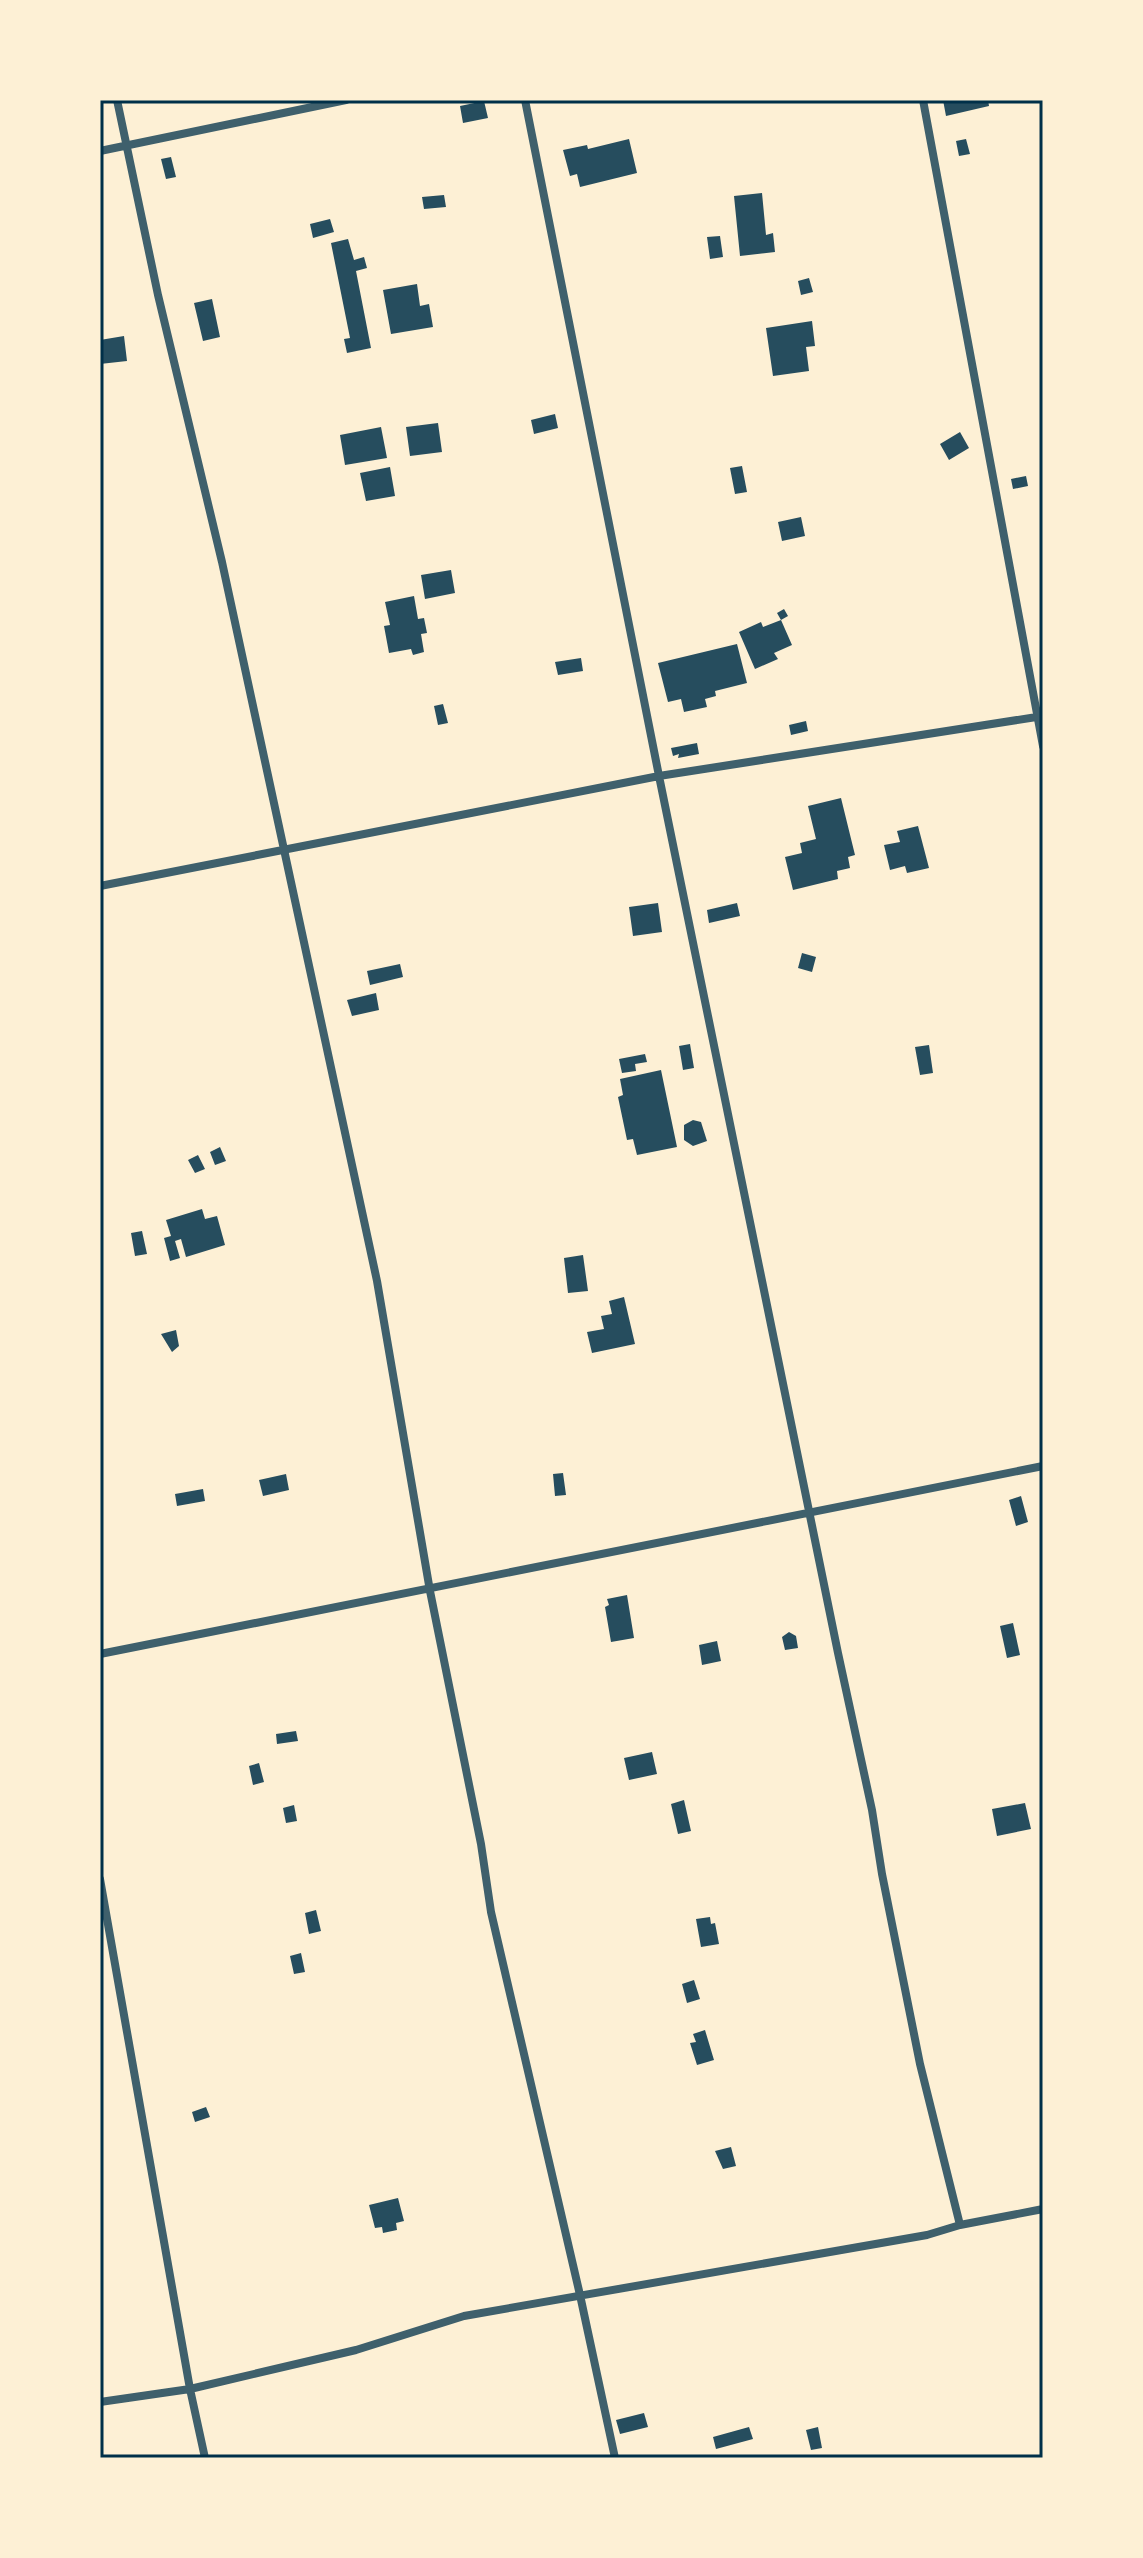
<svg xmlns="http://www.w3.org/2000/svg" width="1143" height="2558" viewBox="0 0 1143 2558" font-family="'Golos Text',sans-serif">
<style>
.building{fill:#264d5e}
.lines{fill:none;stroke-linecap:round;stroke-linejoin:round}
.minor{stroke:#3f606c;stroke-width:8}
.neatline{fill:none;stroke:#003049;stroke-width:3}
</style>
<rect width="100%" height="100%" fill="#fdf0d5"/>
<!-- building -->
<path class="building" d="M943,100H988L989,106L946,116Z
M484,101L488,118L463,123L460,106Z
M629,139L637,173L580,187L577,174L570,176L563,150L587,145L588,149Z
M966,139L970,154L959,156L956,141Z
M171,157L176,177L166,179L161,159Z
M762,193L766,235L773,233L775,252L740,256L734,196Z
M444,195L446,207L424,209L422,197Z
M330,219L334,232L313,238L310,224Z
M720,236L723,257L710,259L707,237Z
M348,239L354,260L364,257L367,268L356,271L371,348L347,353L344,339L350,338L331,243Z
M809,278L813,292L801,295L798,281Z
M417,284L420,306L429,304L433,327L391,334L383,290Z
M212,299L220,337L203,341L194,303Z
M812,321L815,346L806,347L809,371L773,376L766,328Z
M124,336L127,361L100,364V340Z
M555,414L558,428L534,434L531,420Z
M438,423L442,452L410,456L406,427Z
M381,427L387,458L345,465L340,435Z
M960,432L969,448L949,460L940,444Z
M742,466L747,492L735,494L730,468Z
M390,467L395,496L366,501L360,473Z
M1026,476L1028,486L1013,489L1011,479Z
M801,517L805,536L782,541L778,522Z
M451,570L455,593L425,599L421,575Z
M414,596L418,619L424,618L427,633L421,634L424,652L413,655L411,649L389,653L384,626L390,625L385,602Z
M784,609L788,616L781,620L792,645L774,653L778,659L755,669L739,632L761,622L763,627L781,620L777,613Z
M737,644L747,683L715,691L716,696L705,699L707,707L684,712L681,699L668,702L658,663Z
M581,658L583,671L558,675L555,662Z
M443,704L448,723L438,725L434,706Z
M806,721L808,731L791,735L789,725Z
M697,743L699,754L678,758L679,754L673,756L671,748Z
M841,798L855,855L848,857L850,868L837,871L838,879L793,890L785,857L802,853L800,843L816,839L808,806Z
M918,826L929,868L907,873L905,866L890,870L884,845L900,842L897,831Z
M658,903L662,932L633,936L629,907Z
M737,903L740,916L709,923L707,910Z
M802,953L816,957L812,972L798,968Z
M400,964L403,977L370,985L367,971Z
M376,993L379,1010L352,1016L347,1000Z
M690,1044L694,1068L683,1070L679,1046Z
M929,1045L933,1073L920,1075L915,1047Z
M645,1054L647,1062L635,1064L636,1071L622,1073L619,1059Z
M661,1070L677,1147L637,1155L633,1139L627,1140L618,1097L623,1095L620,1079Z
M693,1120L701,1122L707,1141L693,1146L684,1140V1125Z
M220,1147L226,1161L215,1165L210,1152Z
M198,1155L205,1169L195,1173L188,1160Z
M202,1209L205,1219L217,1216L225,1245L186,1257L181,1239L175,1241L180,1258L170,1261L164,1238L171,1236L166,1220Z
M142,1231L147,1254L135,1256L131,1233Z
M583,1255L588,1291L568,1293L564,1258Z
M624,1297L635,1344L592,1353L587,1332L604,1329L601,1316L612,1314L609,1301Z
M176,1330L179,1346L172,1352L161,1334Z
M563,1473L566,1495L555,1496L553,1474Z
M286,1474L289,1490L263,1496L259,1480Z
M203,1489L205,1501L177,1506L175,1494Z
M1021,1496L1028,1522L1016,1526L1009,1500Z
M627,1595L634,1638L611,1642L605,1607L609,1605L607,1599Z
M1013,1623L1020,1655L1007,1658L1000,1626Z
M789,1632L796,1636L798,1648L785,1650L782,1637Z
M717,1641L721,1661L702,1665L699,1645Z
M296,1731L298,1741L277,1744L276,1734Z
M652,1752L657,1774L629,1780L624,1758Z
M259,1763L264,1782L253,1785L249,1766Z
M684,1800L691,1831L678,1834L671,1804Z
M1025,1803L1031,1829L997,1836L992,1809Z
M294,1805L297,1821L286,1823L283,1808Z
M316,1910L321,1931L309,1934L305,1913Z
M710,1917L711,1924L715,1923L719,1944L701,1947L696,1919Z
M301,1953L305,1972L294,1974L290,1956Z
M694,1980L700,1999L687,2003L682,1984Z
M705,2030L714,2060L697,2065L690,2043L696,2042L693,2034Z
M206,2107L210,2117L195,2122L192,2112Z
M731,2147L736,2166L723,2169L715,2151Z
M398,2198L404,2221L396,2223L397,2230L383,2233L382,2227L375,2228L369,2205Z
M644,2413L648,2427L620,2434L616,2420Z
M749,2427L753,2439L716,2449L713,2437Z
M818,2427L822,2448L811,2450L806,2430Z"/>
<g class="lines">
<!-- minor -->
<path class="minor" d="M117,100L158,295L222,562L377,1281L430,1591L481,1844L491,1912L580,2295L615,2458
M525,100L659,776L838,1653L872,1810L882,1874L920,2064L960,2225
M923,100L1043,746
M100,151L346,100
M100,886L659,776L1043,716
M100,1654L1043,1466
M100,1879L190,2389L205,2458
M100,2402L190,2389L356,2350L464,2316L927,2235L960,2225L1043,2209"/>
</g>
<!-- border -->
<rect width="1143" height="2558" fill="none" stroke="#fdf0d5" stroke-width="204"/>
<rect x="102" y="102" width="939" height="2354" class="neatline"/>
</svg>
